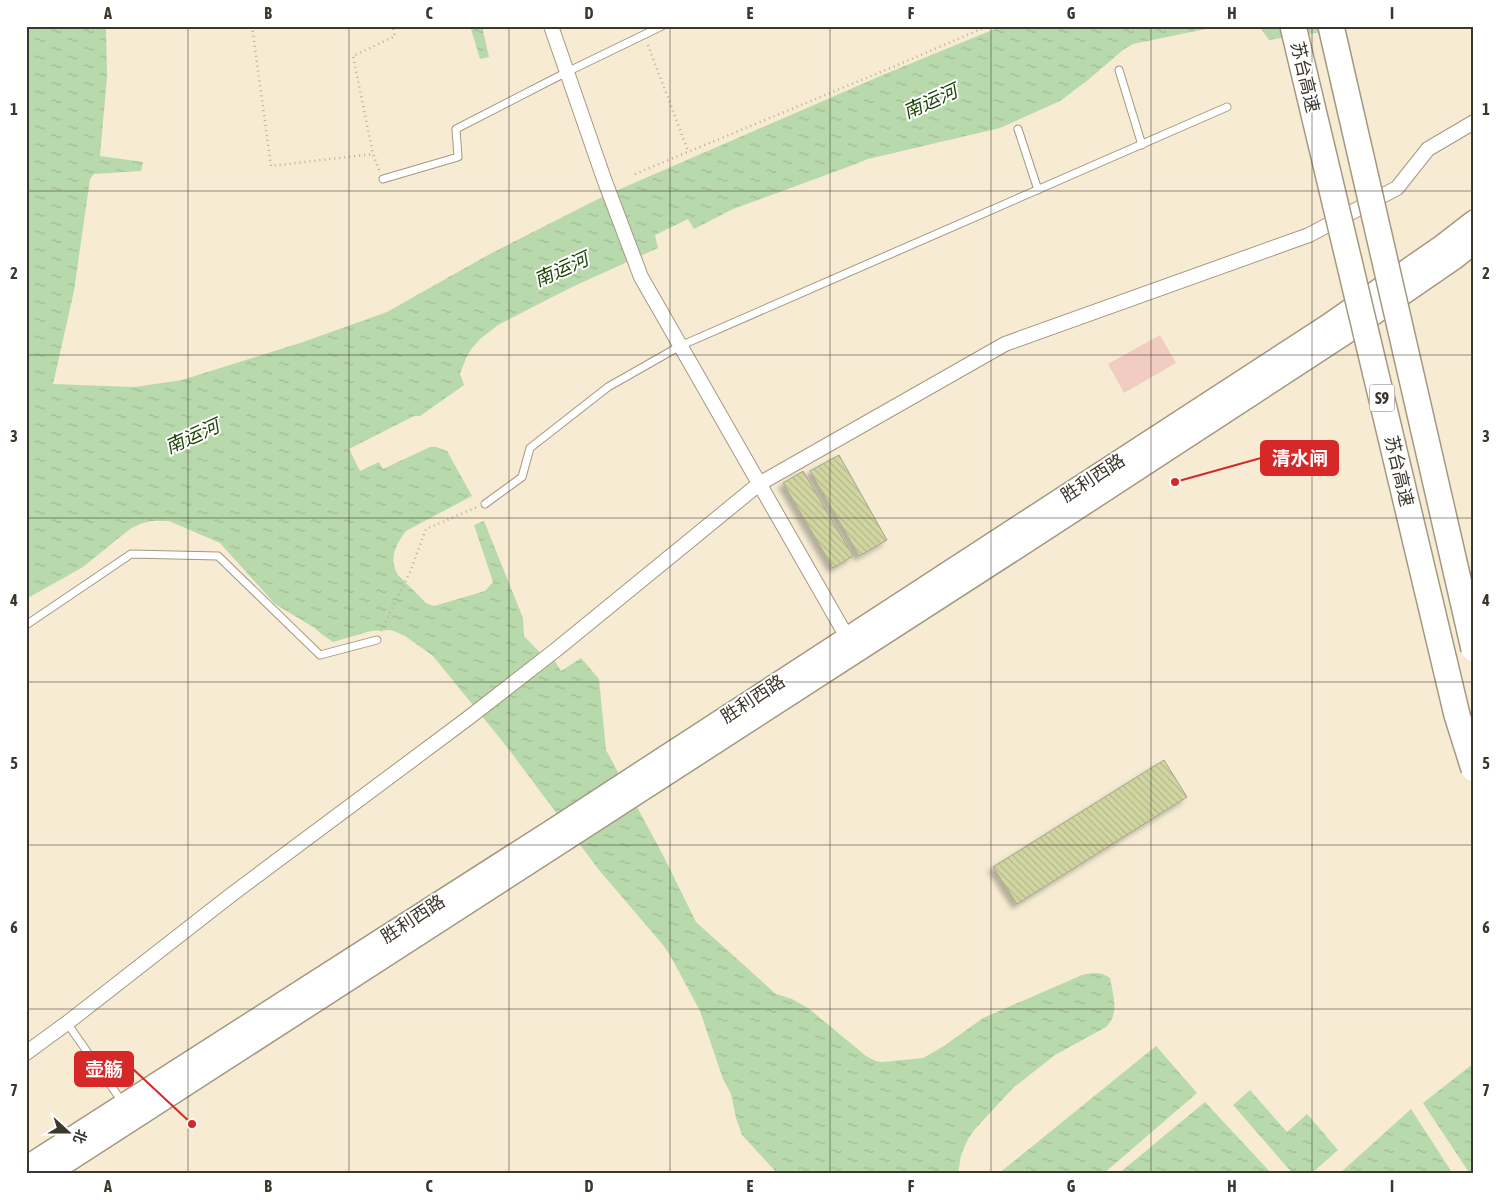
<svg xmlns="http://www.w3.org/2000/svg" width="1500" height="1200" viewBox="0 0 1500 1200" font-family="'Asap Condensed','Noto Sans SC',sans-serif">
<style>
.grass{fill:#f1ccc1}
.water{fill:url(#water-ripples)}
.building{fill:url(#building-back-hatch);stroke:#a3a68d;filter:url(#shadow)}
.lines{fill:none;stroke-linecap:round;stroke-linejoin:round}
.service-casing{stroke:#a39981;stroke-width:9}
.minor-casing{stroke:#a39981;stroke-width:16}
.primary-casing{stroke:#a39981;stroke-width:24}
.path{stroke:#b7af9b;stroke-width:2.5;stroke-dasharray:1 4;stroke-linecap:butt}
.service{stroke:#fff;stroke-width:7}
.minor{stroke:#fff;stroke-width:14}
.primary{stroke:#fff;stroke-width:21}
.motorway-bridge-casing{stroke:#a39981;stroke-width:28;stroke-linecap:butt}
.motorway-bridge{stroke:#fff;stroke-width:25}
.grid{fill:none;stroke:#3b372d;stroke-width:1;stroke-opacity:0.55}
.labels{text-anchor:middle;stroke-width:4;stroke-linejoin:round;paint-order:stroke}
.shield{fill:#fff;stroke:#76736c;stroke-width:1}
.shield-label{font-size:16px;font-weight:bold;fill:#3b372d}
.street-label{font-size:18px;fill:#3b372d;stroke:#fff}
.water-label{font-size:19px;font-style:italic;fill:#1d4505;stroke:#fff}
.leader{fill:none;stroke:#d62828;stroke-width:2}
.callout-dot{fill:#d62828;stroke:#fff;stroke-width:2}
.callout{fill:#d62828;stroke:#d62828;stroke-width:2}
.callout-label{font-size:19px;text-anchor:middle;font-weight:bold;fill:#fff}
.neatline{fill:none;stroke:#3b372d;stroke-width:2}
.grid-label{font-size:16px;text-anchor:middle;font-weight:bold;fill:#3b372d}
</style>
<defs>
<pattern id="water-ripples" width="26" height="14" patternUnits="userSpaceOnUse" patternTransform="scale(1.25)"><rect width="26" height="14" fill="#b8d9ac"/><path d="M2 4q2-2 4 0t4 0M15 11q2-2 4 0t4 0" fill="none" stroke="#9fbb94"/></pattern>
<pattern id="building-back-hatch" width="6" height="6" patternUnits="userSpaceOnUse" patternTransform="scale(1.25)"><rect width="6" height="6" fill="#d1d6a1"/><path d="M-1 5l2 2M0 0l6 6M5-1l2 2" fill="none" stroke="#b4b88b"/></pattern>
<filter id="shadow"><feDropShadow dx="-4.5" dy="4.5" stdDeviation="2.5" flood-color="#0004"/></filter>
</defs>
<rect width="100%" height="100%" fill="#f7ecd3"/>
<!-- grass -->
<path class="grass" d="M1160,335L1176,363L1124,393L1108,364Z"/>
<!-- water -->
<path class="water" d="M27,26H106L107,77L100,156L143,162L141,171L94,174L90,179L74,291L53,384L135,387L182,380L303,342L387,312L488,255L604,196L885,74L1002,26H1220L1133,44L1123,50L1088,80L1060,101L1000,128L868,159L845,168L733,209L694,229L688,219L655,235L658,248L572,287L498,325L480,339L472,348L466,358L460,374L464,385L420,416H414L349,449L360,471L379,462L383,469L430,447H436L447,451L472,496L406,531C396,544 388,559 398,575L426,603L434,606L485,591L493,582L474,525L484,521L523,618L524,636L548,661L553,658L561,671L581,658L599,679L606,750L663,855L696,922L776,994L792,999L808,1008L866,1056L876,1061L882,1062L923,1058L944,1046L983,1018L1082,975C1094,972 1101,972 1110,978C1113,995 1120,1014 1106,1027L1055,1055L1013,1088L975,1129L968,1139L961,1155L958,1174H778L742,1135L736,1118L731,1094L723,1079L700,1011L670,955L663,945L599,870L507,747L433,656L405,636L394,631L389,630L371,631L333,642L323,635L313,627L275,604L220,543L169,521H151L140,524L130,529L83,567L26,599Z
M470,26H482L489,57L480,59Z
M1259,26H1364L1269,40Z
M1156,1046L1197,1093L1103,1174H998Z
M1474,1063V1174H1470L1423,1103Z
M1250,1090L1287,1132L1307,1114L1338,1150L1311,1174H1293L1233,1105Z
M1205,1102L1272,1174H1118Z
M1411,1109L1453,1174H1339Z"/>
<!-- building -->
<path class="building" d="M839,455L887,540L859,556L810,471Z
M803,471L853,556L833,568L783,483Z
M1164,760L1187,797L1017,904L993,867Z"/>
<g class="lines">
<!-- service casing -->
<g class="service-casing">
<path id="service" d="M1119,70L1142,145
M1018,129L1038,190
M383,179L458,157L456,129L567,72L662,26
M485,504L522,477L530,448L608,387L680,346L1227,107
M26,625L131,554L218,556L320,655L377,640
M67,1023L123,1103"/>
</g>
<!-- minor casing -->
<g class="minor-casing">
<path id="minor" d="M551,26L604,179L641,277L851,644
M26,1053L67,1023L231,895L467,719L557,649L759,484L1005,344L1309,235L1397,188L1428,149L1474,122"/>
</g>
<!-- primary casing -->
<g class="primary-casing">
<path id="primary" d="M26,1167L557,827L1328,325L1443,245L1474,221
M48,1174L1046,529L1340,337L1455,258L1474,243"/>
</g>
<!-- path -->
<path class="path" d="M252,26L271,166L373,154
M648,45L688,151
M379,170L373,154L353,56L395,36L393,26
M635,174L895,66L988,26
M381,631L410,572L426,529L477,507"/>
<!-- service -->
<use href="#service" class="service"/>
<!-- minor -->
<use href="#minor" class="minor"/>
<!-- primary -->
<use href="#primary" class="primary"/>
<!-- motorway-bridge casing -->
<g class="motorway-bridge-casing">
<path id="motorway-bridge" d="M1293,26L1457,715L1474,769
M1331,26L1474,649"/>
</g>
<!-- motorway-bridge -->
<use href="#motorway-bridge" class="motorway-bridge"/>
</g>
<!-- grid -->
<path class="grid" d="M188,26V1174M349,26V1174M509,26V1174M670,26V1174M830,26V1174M991,26V1174M1151,26V1174M1312,26V1174M26,191H1474M26,355H1474M26,518H1474M26,682H1474M26,845H1474M26,1009H1474"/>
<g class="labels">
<!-- shield labels -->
<rect class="shield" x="1369.5" y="384.5" width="25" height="27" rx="4"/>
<g class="shield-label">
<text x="1382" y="404">S9</text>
</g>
<!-- street labels -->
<g class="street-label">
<text transform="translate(1305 77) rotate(77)" y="6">苏台高速</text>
<text transform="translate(1399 471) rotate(77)" y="6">苏台高速</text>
<text transform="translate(1093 478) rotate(-33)" y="6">胜利西路</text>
<text transform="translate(753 699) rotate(-33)" y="6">胜利西路</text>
<text transform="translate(413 919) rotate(-33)" y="6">胜利西路</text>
</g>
<!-- water labels -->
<g class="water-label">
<text transform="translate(930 101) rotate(-24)" y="7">南运河</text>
<text transform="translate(561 269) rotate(-24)" y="7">南运河</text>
<text transform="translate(192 436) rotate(-24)" y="7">南运河</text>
</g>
</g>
<!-- callouts -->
<path class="leader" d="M1175 482L1261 458M192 1124L133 1069"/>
<g class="callout-dot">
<circle cx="1175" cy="482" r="5"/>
<circle cx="192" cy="1124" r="5"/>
</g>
<g class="callout">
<rect x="1261" y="441" width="77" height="34" rx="5"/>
<rect x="75" y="1052" width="58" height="34" rx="5"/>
</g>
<g class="callout-label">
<text x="1300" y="465">清水闸</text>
<text x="104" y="1076">壶觞</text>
</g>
<!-- border -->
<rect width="1500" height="1200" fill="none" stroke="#ffffff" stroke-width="55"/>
<!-- north arrow -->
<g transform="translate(68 1132) rotate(111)" stroke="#ffffff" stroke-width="4" paint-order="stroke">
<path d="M0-4L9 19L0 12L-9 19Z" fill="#3b372d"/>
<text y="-8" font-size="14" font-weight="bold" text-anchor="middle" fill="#3b372d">北</text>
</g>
<rect x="28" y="28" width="1444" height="1144" class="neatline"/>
<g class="grid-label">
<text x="108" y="19">A</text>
<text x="268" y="19">B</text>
<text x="429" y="19">C</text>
<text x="589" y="19">D</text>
<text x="750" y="19">E</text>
<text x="911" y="19">F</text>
<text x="1071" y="19">G</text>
<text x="1232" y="19">H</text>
<text x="1392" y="19">I</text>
<text x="14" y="115">1</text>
<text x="1486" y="115">1</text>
<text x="14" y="279">2</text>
<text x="1486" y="279">2</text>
<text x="14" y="442">3</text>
<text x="1486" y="442">3</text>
<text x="14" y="606">4</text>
<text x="1486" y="606">4</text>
<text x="14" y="769">5</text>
<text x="1486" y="769">5</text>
<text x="14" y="933">6</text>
<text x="1486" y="933">6</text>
<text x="14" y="1096">7</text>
<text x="1486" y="1096">7</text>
<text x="108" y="1192">A</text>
<text x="268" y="1192">B</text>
<text x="429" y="1192">C</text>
<text x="589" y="1192">D</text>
<text x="750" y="1192">E</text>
<text x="911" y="1192">F</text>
<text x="1071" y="1192">G</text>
<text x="1232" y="1192">H</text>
<text x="1392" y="1192">I</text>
</g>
</svg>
